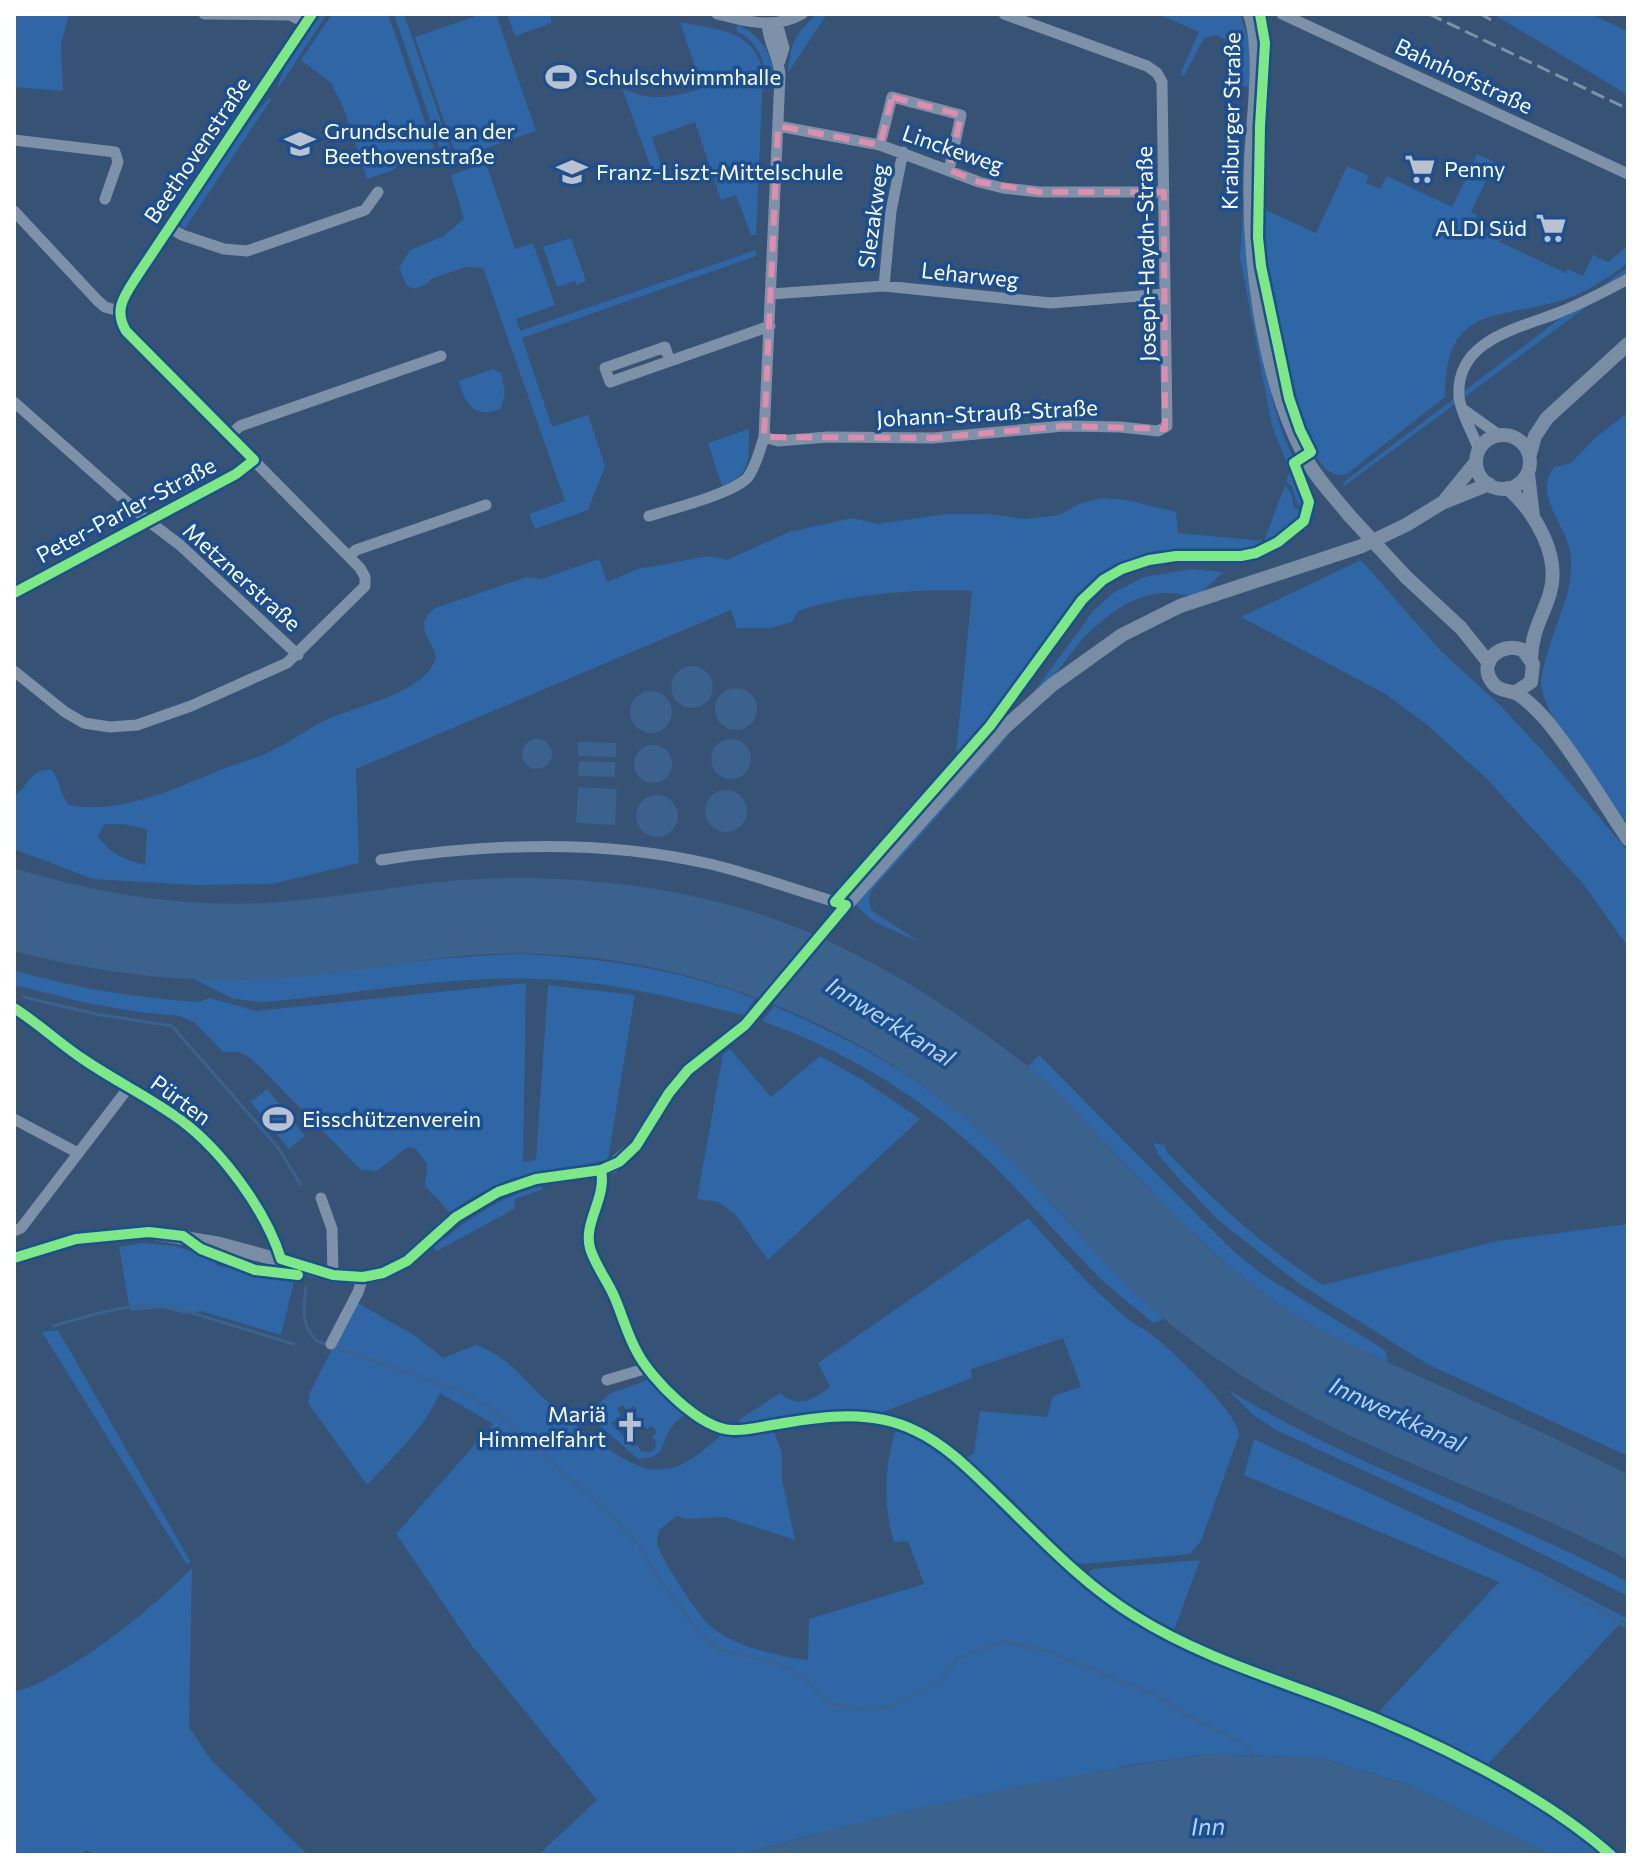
<svg xmlns="http://www.w3.org/2000/svg" width="1642" height="1869" viewBox="0 0 1642 1869" font-family="Commissioner,sans-serif">
<style>
.green{fill:#2f66a5;fill-rule:evenodd}
.water{fill:#3b618d}
.lines{fill:none;stroke-linecap:round;stroke-linejoin:round}
.stream{stroke:#3b618d;stroke-width:3}
.street{stroke:#7d92a8;stroke-width:11}
.secondary{stroke:#798da4;stroke-width:14}
.rail{stroke:#7e92a7;stroke-width:3;stroke-dasharray:14 6;stroke-linecap:butt}
.secondary-bridge{stroke:#798da4;stroke-width:14}
.cycleway-casing{stroke:#1b4f8f;stroke-width:15}
.cycleway{stroke:#7ce984;stroke-width:10}
.marked{fill:none;stroke:#e08cad;stroke-width:6;stroke-dasharray:16 10;stroke-linejoin:round}
.labels{text-anchor:middle;stroke-width:7;stroke-linejoin:round;paint-order:stroke}
.street-label{font-size:22px;fill:#fff;stroke:#1b4f8f}
.poi-label{font-size:22px;fill:#fff;stroke:#1b4f8f;text-anchor:start}
.water-label{font-size:24px;font-style:italic;fill:#b5d3f5;stroke:#1b4f8f}
</style>
<rect width="100%" height="100%" fill="#365274"/>
<!-- green -->
<path class="green" d="M14,14H69L61,45L63,91L14,87Z
M320,14H327L279,87L277,86L287,63Z
M332,14H388L434,148L403,159L393,170L367,179L344,109L331,83L301,60Z
M394,14H404L455,162L446,166Z
M482,14H496L536,131L457,158L415,37Z
M507,14H550L552,23L515,36Z
M817,14H827L788,73C790,43 795,34 817,14Z
M1158,14H1240L1249,41V87L1242,86L1230,43L1217,35L1204,38L1184,76L1180,74L1199,32Z
M1493,14H1590L1628,31V95Z
M680,22C717,30 757,29 763,75L756,235H751L736,195L721,200L695,122L652,137L664,174L657,175L652,171L622,88C652,102 671,98 702,88Z
M737,24C759,34 772,52 773,76L766,75C763,55 755,40 736,31Z
M269,98L271,100L183,231L181,221L249,121Z
M1477,154L1495,162L1471,212L1477,215L1474,223L1502,236L1500,242L1566,273L1568,269L1583,276L1593,255L1608,262L1628,246V263C1609,277 1586,293 1563,300C1496,320 1445,304 1445,397L1348,473C1301,498 1266,294 1262,264C1260,245 1260,227 1261,208L1316,233L1347,166L1369,176L1366,183L1380,189L1387,176L1452,207Z
M486,163L515,249L533,243L555,305L516,319L520,331L756,250V256L522,338L552,427L588,415L605,466L588,510L535,529L529,514L565,501L483,268L466,267L431,279L425,285L413,289L406,285L399,268L410,250L442,237L464,219L451,175Z
M1243,205L1273,402L1283,434L1311,499L1304,506L1298,505L1292,487L1286,481L1290,471L1272,426L1240,258Z
M571,238L586,281L577,285L575,281L557,287L543,247Z
M1628,267V276L1343,487L1345,481Z
M493,369L501,373L505,394L501,408C477,421 463,403 459,381Z
M1628,412V824C1605,795 1543,718 1541,683C1541,671 1551,642 1555,629C1564,604 1575,580 1570,552C1565,522 1533,496 1554,467L1571,463L1594,439Z
M749,429C748,456 753,476 722,486L708,443Z
M1285,485L1291,493L1294,508L1305,511V516C1255,579 1168,536 1107,575C1075,596 1043,652 1020,684C1000,712 977,738 955,764L972,591C916,589 852,593 798,611L792,622L771,628H737L731,610L356,769L359,863L272,884L194,885L93,879L14,849V796C29,787 30,768 52,770C61,782 60,795 69,805C121,815 176,788 223,769C240,763 258,758 275,749C293,740 310,727 328,719C358,706 427,692 436,657C431,637 412,626 435,608L527,577L541,579L599,559L607,582L638,569L709,556L727,560L789,532L852,518L878,524L945,514H988L1025,519L1059,515L1079,504L1102,498L1127,500L1176,512L1178,533L1264,541ZM104,824H123L147,829L145,865C124,860 111,854 98,836Z
M1361,560L1440,650L1502,707L1541,749L1628,851V947L1584,885L1486,778L1426,724L1387,695L1241,617Z
M1192,569L1223,572L1196,598C1148,582 1117,606 1083,638L998,748L873,889L869,897L871,910L921,943C901,932 868,924 856,904L1030,697L1094,610L1113,593L1144,577Z
M1131,570C1078,597 1039,670 1002,718C990,732 979,749 964,759L1020,690L1084,602L1110,578L1123,571Z
M521,954C602,958 680,969 755,999L744,1015C677,999 610,981 541,979C447,975 355,995 262,1002L234,999L194,979C304,982 411,956 521,954Z
M14,970C75,988 135,998 199,1002L210,998L256,1011L526,983L523,1162L536,1160L548,985L635,995L608,1160L513,1178L482,1192L449,1212L425,1186L427,1164L415,1148L408,1147L377,1171L361,1170L252,1059L239,1052H223L195,1023L180,1016L139,1012L87,1003L14,985Z
M774,1006C852,1040 917,1074 981,1132C1044,1190 1097,1258 1161,1315L1162,1320L1153,1323C1136,1308 1118,1295 1102,1280C1055,1234 1015,1183 966,1140C905,1087 838,1048 762,1021Z
M730,1049L771,1097L820,1056L863,1080L920,1119L768,1260L735,1214L718,1202L697,1199L723,1054Z
M1039,1055L1230,1248L1263,1275L1385,1350L1388,1362C1367,1352 1346,1344 1327,1334C1265,1301 1209,1250 1159,1202C1114,1157 1075,1108 1028,1066Z
M267,1089L305,1136L289,1149L251,1102Z
M1153,1143L1165,1145L1167,1152C1215,1202 1265,1248 1323,1285L1497,1241L1628,1224V1456L1429,1365L1298,1283L1217,1219L1180,1180L1158,1154Z
M541,1186L543,1189L515,1199L514,1209L437,1251L433,1248C466,1220 499,1197 541,1186Z
M1028,1218C1059,1252 1091,1289 1127,1318C1135,1325 1144,1329 1152,1335C1170,1348 1241,1416 1239,1435L1201,1541L1190,1554L1084,1564L1071,1561L966,1458L974,1453L980,1411L1047,1417L1053,1396L1081,1387L1063,1338L971,1369L972,1378L878,1414L847,1410L829,1411L745,1424L737,1421L780,1393C798,1409 813,1400 830,1387L818,1363Z
M142,1243L175,1246L216,1259V1265L251,1273L295,1278L281,1335L201,1311L185,1314L163,1308L130,1311L119,1247Z
M356,1302L414,1335L443,1358L476,1345C514,1359 523,1381 551,1405C573,1423 621,1463 648,1469C654,1470 666,1469 672,1468C690,1463 709,1446 722,1434L743,1435L773,1429L782,1453V1480L795,1540L724,1517L686,1519L677,1516L659,1530L657,1543L662,1556C676,1578 694,1612 713,1628C733,1646 782,1657 808,1660L809,1619L924,1584L908,1541L894,1542C883,1505 884,1469 895,1432L905,1430L939,1448L1118,1611L1190,1653L1403,1735L1531,1802L1606,1855H1552L1410,1785L1321,1758L1209,1754L1137,1764L981,1796L807,1836L740,1855H538L597,1800L473,1647L396,1534L493,1424L440,1393C424,1429 394,1456 367,1485L308,1403L309,1394Z
M58,1330L190,1561L187,1565L42,1332Z
M654,1378L687,1412C681,1418 672,1424 669,1431C659,1450 665,1457 638,1459L587,1414L611,1393ZM622,1405L627,1410L634,1406L637,1410L635,1413L647,1429L652,1426L657,1432L652,1437L656,1441L655,1449L650,1452H642L637,1445L633,1447L611,1423L621,1415L617,1409Z
M1227,1389C1354,1467 1497,1512 1628,1582V1596L1493,1530L1276,1430L1252,1414Z
M1254,1439L1537,1571L1628,1619V1629L1619,1625L1484,1768L1377,1714L1499,1582L1244,1475Z
M1200,1560L1173,1633L1136,1613L1090,1578L1088,1573L1093,1569Z
M192,1568L189,1727L211,1760L308,1855H93L87,1850L81,1855H14V1691C31,1689 44,1680 59,1672C108,1644 152,1608 192,1568Z"/>
<!-- water -->
<path class="water" d="M671 687a21 21 0 1 1 42 0a21 21 0 1 1-42 0Z
M715 709a21 21 0 1 1 42 0a21 21 0 1 1-42 0Z
M630 712a21 21 0 1 1 42 0a21 21 0 1 1-42 0Z
M711 759a20 20 0 1 1 40 0a20 20 0 1 1-40 0Z
M522 754a15 15 0 1 1 30 0a15 15 0 1 1-30 0Z
M578,742L616,743V757L578,756Z
M634 764a19 19 0 1 1 38 0a19 19 0 1 1-38 0Z
M579,761L615,762V777L578,776Z
M578,787L617,789L615,825L576,823Z
M705 811a21 21 0 1 1 42 0a21 21 0 1 1-42 0Z
M636 816a21 21 0 1 1 42 0a21 21 0 1 1-42 0Z
M14,868C95,893 178,907 263,903C329,900 395,885 461,880C556,874 655,882 747,910C834,937 913,982 986,1035C1013,1055 1040,1074 1063,1098C1131,1167 1192,1241 1271,1299C1318,1332 1371,1354 1423,1378C1492,1409 1560,1441 1628,1474V1560C1498,1491 1351,1451 1229,1367C1192,1342 1155,1314 1124,1282C1075,1233 1031,1178 980,1131C907,1065 815,1016 722,986C643,960 554,949 471,955C405,961 340,975 274,979C183,983 101,974 14,951Z
M1209,1754L1321,1758L1410,1785L1552,1855H740C893,1811 1051,1776 1209,1754Z"/>
<g class="lines">
<!-- stream -->
<path class="stream" d="M23,997L96,1014L172,1026L277,1146L301,1185
M306,1287C304,1308 300,1325 317,1341L465,1393L494,1411L612,1516L638,1544L654,1572L702,1635L721,1650L780,1664L805,1679L830,1703L856,1709L889,1707L939,1682L957,1659L1003,1641L1049,1652L1156,1695L1180,1711L1244,1744L1257,1758
M53,1326C92,1315 131,1301 172,1307L294,1344
M1543,1579L1628,1625"/>
<!-- street -->
<path class="street" d="M204,14L290,15L306,23
M717,14C746,21 774,30 802,14
M1282,14L1628,174
M777,23L784,48L780,61
M778,126L880,145L979,182L1003,188L1040,192H1164
M14,140L115,152L118,162L105,199
M880,145L892,97L961,115L949,170
M14,211L98,301L105,307L119,311
M169,227L182,235L224,249L247,251L365,210L378,192
M884,286L891,211L903,152
M771,294L884,286L1051,303L1165,294
M670,361L665,347L605,368L610,382L770,326
M14,402L147,520L180,545L298,655
M1464,410L1499,435
M230,435L240,426L441,356
M764,437L778,441L828,437L933,438L1064,426L1120,427L1158,431L1167,426L1162,82L1157,73L1147,66L1004,14
M1479,450C1473,433 1461,414 1459,397C1455,341 1516,329 1555,314C1581,304 1604,292 1628,279
M649,516C671,509 735,493 748,477C756,466 760,450 764,437L780,76C779,57 768,42 767,24
M349,556L356,550L486,505
M14,593L236,474L254,460
M14,671L65,712L84,723L110,727L137,725L191,706L287,663L365,586V577L360,568L126,331C113,309 125,295 137,276L312,14
M381,860C490,843 602,839 710,864C756,875 801,892 846,905
M14,1008C38,1023 59,1043 83,1059C115,1081 151,1098 182,1121C223,1152 266,1211 281,1259
M14,1119L78,1153
M601,1170C607,1198 583,1222 590,1248C595,1265 607,1280 614,1296C622,1314 627,1334 637,1352C651,1379 700,1429 732,1430C747,1431 763,1426 778,1424C824,1416 872,1409 916,1431C946,1445 971,1471 994,1493C1039,1536 1081,1583 1135,1616C1197,1655 1269,1677 1337,1703C1426,1737 1540,1792 1611,1855
M321,1198L332,1229L333,1275
M14,1231L21,1228L129,1087
M331,1344L358,1292L363,1277
M607,1380L648,1368"/>
<!-- secondary -->
<path class="secondary" d="M1250,14C1263,52 1253,118 1251,159C1247,250 1261,374 1304,455C1315,477 1333,495 1348,514
M1476 462a27 27 0 1 1 54 0a27 27 0 1 1-54 0Z
M1530,454L1535,436L1547,418L1628,344
M1528,474L1533,516
M1508,488C1535,513 1561,555 1550,593C1542,619 1532,630 1531,659
M1445,500L1476,462
M1406,577L1461,628L1489,663
M1516,692L1531,682L1533,664L1523,650C1502,641 1477,661 1492,682C1500,693 1510,689 1519,695C1528,701 1539,712 1546,720C1575,754 1602,801 1628,839
M14,1258L76,1239L149,1232L220,1244L333,1275L363,1277L383,1273L407,1261L456,1217L498,1192L536,1179L601,1170L612,1166L636,1146L669,1093L688,1070L745,1025L846,905L1003,729L1052,685L1122,635L1180,606L1362,546L1406,525L1442,503L1489,484"/>
<!-- rail -->
<path class="rail" d="M1429,14L1628,109
M1481,14L1491,20"/>
<!-- secondary-bridge -->
<path class="secondary-bridge" d="M1348,514L1406,577"/>
<!-- cycleway casing -->
<g class="cycleway-casing">
<path id="cycleway" d="M14,593L236,474L254,460L126,331C113,309 125,295 137,276L312,14
M14,1008C38,1023 59,1043 83,1059C115,1081 151,1098 182,1121C223,1152 266,1211 281,1259L333,1275L363,1277L383,1273L407,1261L456,1217L498,1192L536,1179L601,1170L619,1162L636,1146L669,1093L688,1070L745,1025L846,905L835,902L990,726L1082,600L1103,580L1122,569L1149,560L1176,556H1241L1256,553L1278,542L1304,521L1309,502L1294,463L1311,452L1300,430L1289,398L1261,266L1258,237L1260,126L1265,43L1260,14
M601,1170C607,1198 583,1222 590,1248C595,1265 607,1280 614,1296C622,1314 627,1334 637,1352C651,1379 700,1429 732,1430C747,1431 763,1426 778,1424C824,1416 872,1409 916,1431C946,1445 971,1471 994,1493C1039,1536 1081,1583 1135,1616C1197,1655 1269,1677 1337,1703C1426,1737 1540,1792 1611,1855
M14,1258L76,1239L149,1232L183,1236L201,1249L255,1270L298,1275"/>
</g>
<!-- cycleway -->
<use href="#cycleway" class="cycleway"/>
</g>
<!-- marked area -->
<path class="marked" d="M892,97L961,115L949,170L979,182L1040,192H1164L1165,429L1064,426L933,438L764,437L778,126L880,145Z"/>
<!-- icons -->
<defs>
<g id="stadium-bare" transform="scale(2.4)"><path d="M0-5a6.5 5 0 1 0 0 10a6.5 5 0 1 0 0-10ZM-3.5-1.8h7v3.6h-7Z" fill="#b9c2ce" stroke="#1b4f8f" stroke-width="2.5" paint-order="stroke"/></g>
<g id="school-bare" transform="scale(2.4)"><path d="M0-5L7-2L0 1L-7-2ZM-4 1L0 2.5L4 1V4Q0 6-4 4Z" fill="#b9c2ce" stroke="#1b4f8f" stroke-width="2.5" paint-order="stroke"/></g>
<g id="supermarket-bare" transform="scale(2.4)"><path d="M-6-5.5h2.5l.6 2H6L4.5 2H-2.5L-4.4-4H-6ZM-1.5 3.2a1.3 1.3 0 1 0 .1 0ZM3 3.2a1.3 1.3 0 1 0 .1 0Z" fill="#b9c2ce" stroke="#1b4f8f" stroke-width="2.5" paint-order="stroke"/></g>
<g id="church-bare" transform="scale(2.4)"><path d="M-1.2-6h2.4v3.5h3.3v2.4h-3.3V6h-2.4V-.1h-3.3v-2.4h3.3Z" fill="#b9c2ce" stroke="#1b4f8f" stroke-width="2.5" paint-order="stroke"/></g>
</defs>
<g fill-rule="evenodd">
<use href="#stadium-bare" x="561" y="77"/>
<use href="#school-bare" x="300" y="144"/>
<use href="#supermarket-bare" x="1420" y="169"/>
<use href="#school-bare" x="572" y="172"/>
<use href="#supermarket-bare" x="1551" y="228"/>
<use href="#stadium-bare" x="278" y="1119"/>
<use href="#church-bare" x="630" y="1427"/>
</g>
<g class="labels">
<!-- street labels -->
<g class="street-label">
<text transform="translate(1464 76) rotate(25)" y="8">Bahnhofstraße</text>
<text transform="translate(1231 121) rotate(-89)" y="8">Kraiburger Straße</text>
<text transform="translate(953 149) rotate(19)" y="8">Linckeweg</text>
<text transform="translate(197 150) rotate(-56)" y="8">Beethovenstraße</text>
<text transform="translate(873 216) rotate(-82)" y="8">Slezakweg</text>
<text transform="translate(1146 254) rotate(-91)" y="8">Joseph-Haydn-Straße</text>
<text transform="translate(970 275) rotate(6)" y="8">Leharweg</text>
<text transform="translate(987 413) rotate(-3)" y="8">Johann-Strauß-Straße</text>
<text transform="translate(126 510) rotate(-28)" y="8">Peter-Parler-Straße</text>
<text transform="translate(242 577) rotate(42)" y="8">Metznerstraße</text>
<text transform="translate(181 1100) rotate(36)" y="8">Pürten</text>
</g>
<!-- poi labels -->
<g class="poi-label">
<text x="585" y="85">Schulschwimmhalle</text>
<text x="324" y="139">Grundschule an der<tspan x="324" dy="25">Beethovenstraße</tspan></text>
<text x="1444" y="177">Penny</text>
<text x="596" y="180">Franz-Liszt-Mittelschule</text>
<text x="1527" y="236" text-anchor="end">ALDI Süd</text>
<text x="302" y="1127">Eisschützenverein</text>
<text x="606" y="1422" text-anchor="end">Mariä<tspan x="606" dy="25">Himmelfahrt</tspan></text>
</g>
<!-- water labels -->
<g class="water-label">
<text transform="translate(890 1022) rotate(32)" y="8">Innwerkkanal</text>
<text transform="translate(1397 1415) rotate(25)" y="8">Innwerkkanal</text>
<text transform="translate(1208 1827) rotate(-2)" y="8">Inn</text>
</g>
</g>
<!-- border -->
<rect width="1642" height="1869" fill="none" stroke="#ffffff" stroke-width="32"/>
</svg>
